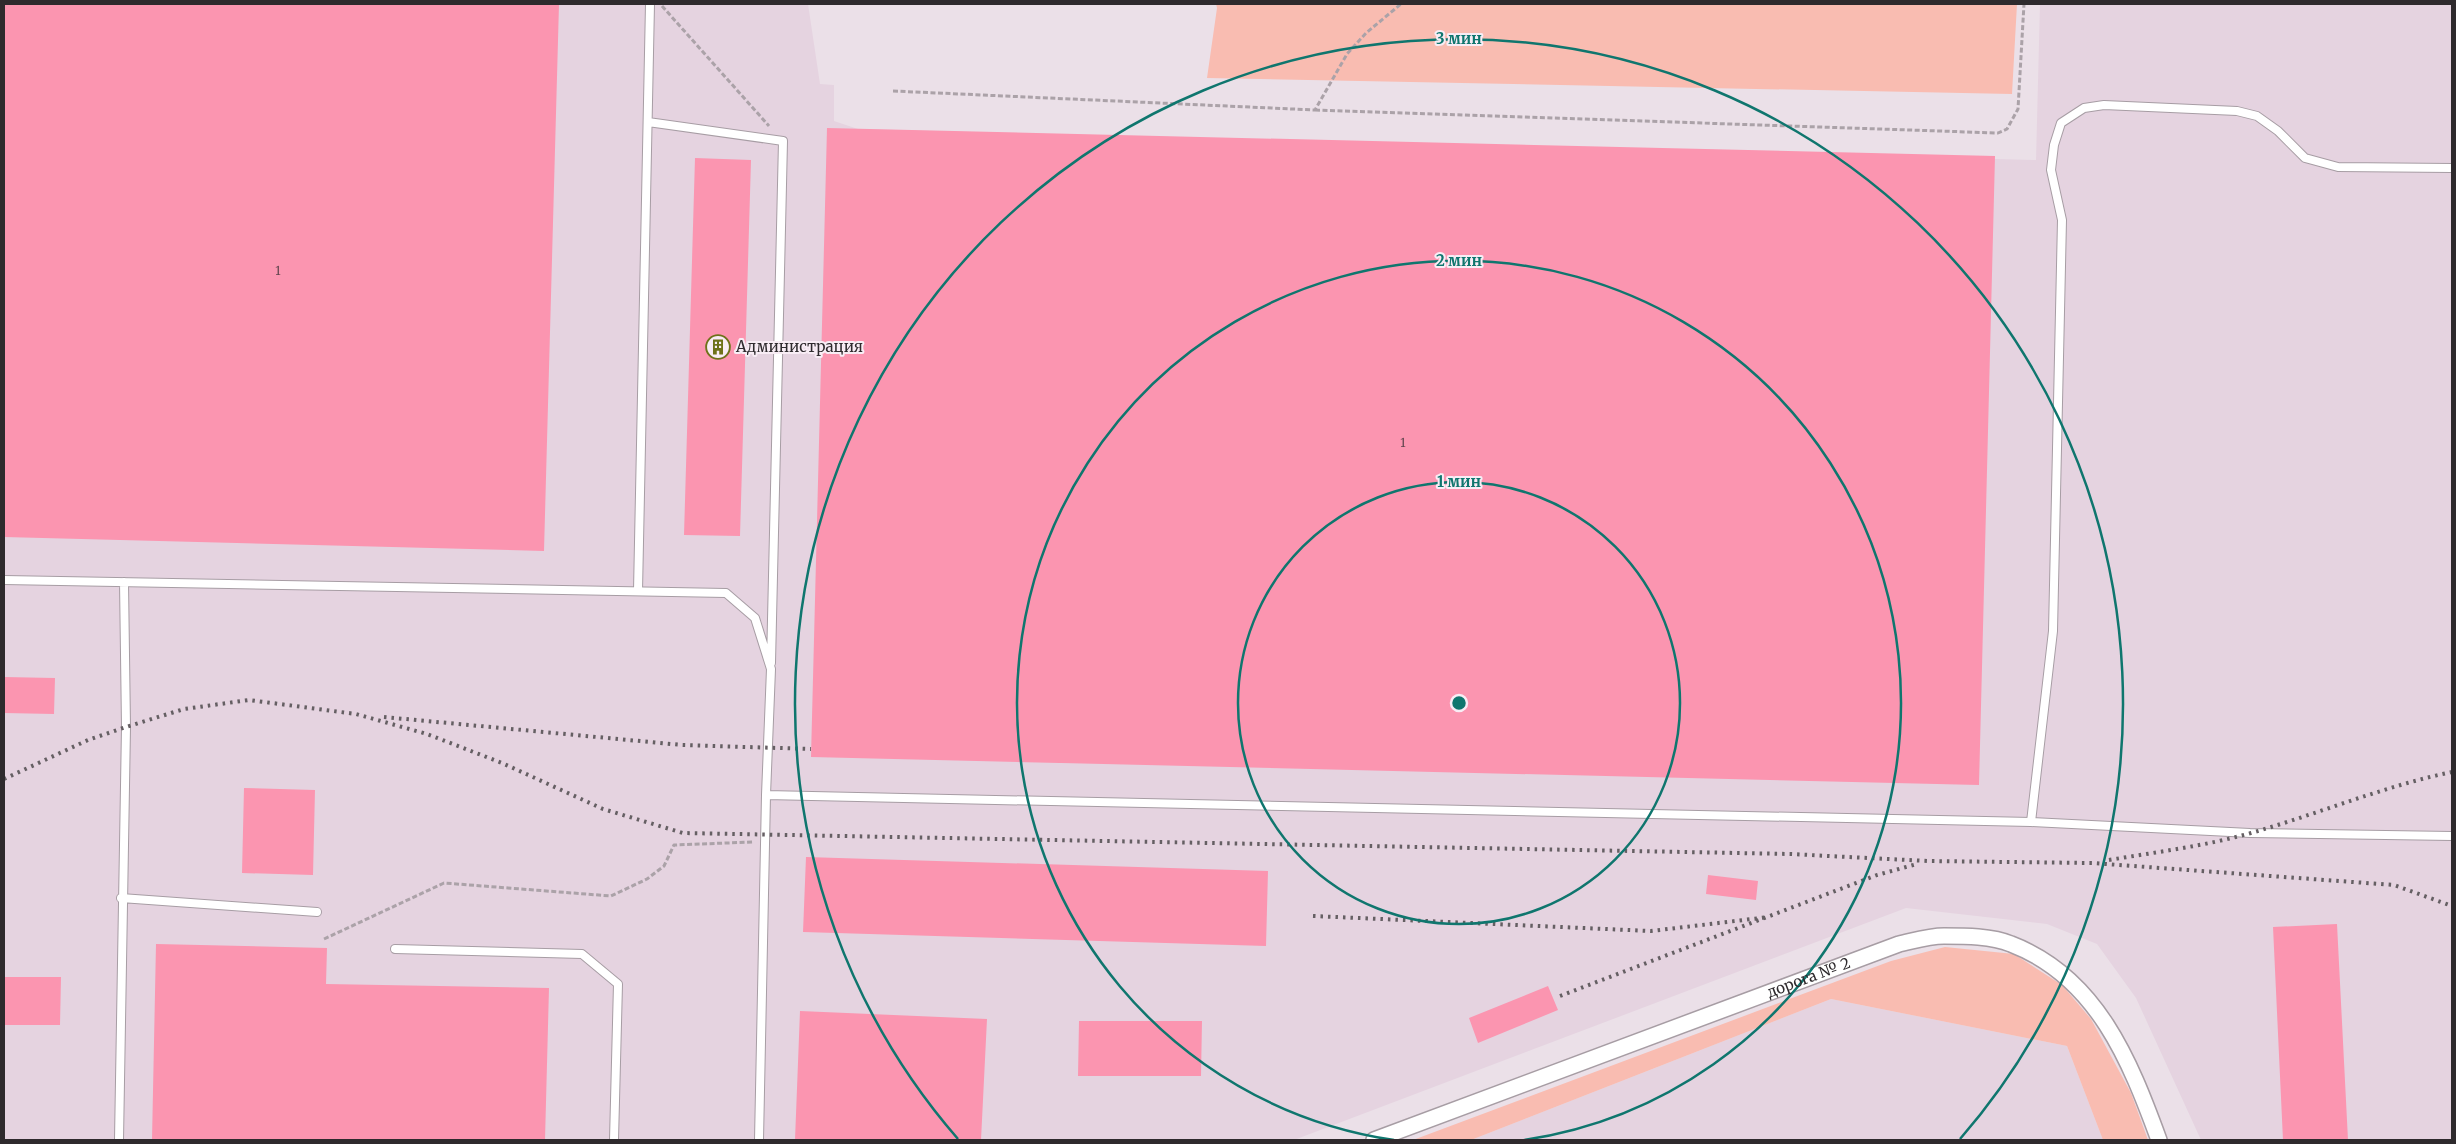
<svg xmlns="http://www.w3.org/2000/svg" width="2456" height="1144" viewBox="0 0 2456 1144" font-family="Merriweather,serif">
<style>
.built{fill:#e5d3e0}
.green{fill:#f9bcb1}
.building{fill:#fb95b0}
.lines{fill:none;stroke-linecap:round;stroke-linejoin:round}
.service-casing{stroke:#a79da4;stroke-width:10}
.minor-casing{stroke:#a79da4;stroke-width:18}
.path{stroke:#aba2a8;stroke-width:3;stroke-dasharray:5 2.5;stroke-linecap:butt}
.service{stroke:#fff;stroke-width:8}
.minor{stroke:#fff;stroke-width:15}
.rail{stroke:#655f63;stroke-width:4;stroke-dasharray:2.5 5;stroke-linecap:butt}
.ring{fill:none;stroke:#0f766e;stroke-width:2.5}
.labels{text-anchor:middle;stroke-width:4;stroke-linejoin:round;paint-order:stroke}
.number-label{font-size:12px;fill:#61454e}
.poi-label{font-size:15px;fill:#2e2a2d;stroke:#f8edf5;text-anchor:start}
.street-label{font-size:15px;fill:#2e2a2d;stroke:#f8edf5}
.centre{fill:#0f766e;stroke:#f8edf5;stroke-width:2.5}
.ring-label{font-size:15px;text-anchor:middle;font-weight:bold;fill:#0f766e;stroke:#f8edf5;stroke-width:4;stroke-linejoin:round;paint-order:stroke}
</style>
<rect width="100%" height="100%" fill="#ebe0e8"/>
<!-- built -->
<path class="built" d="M4,4H808L820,84L834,85V121L858,129L2036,160L2040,4H2452V1140H2201L2136,998L2097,944L2047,924L1906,908L1294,1140H4Z
M1831,999L2067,1046L2103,1140H1471Z"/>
<!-- green -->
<path class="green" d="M1216,4H2017L2012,94L1207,78L1217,8Z
M1945,947L2014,954L2062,985L2091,1019L2131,1093L2148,1140H2103L2067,1046L1831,999L1471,1140H1413L1891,961Z"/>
<!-- building -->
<path class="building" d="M4,4H559L544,551L4,537Z
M827,128L1995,156L1979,785L811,757Z
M695,158L751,160L740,536L684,535Z
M4,677L55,678L54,714L4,713Z
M244,788L315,790L313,875L242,873Z
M806,857L1268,871L1266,946L803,932Z
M1708,875L1758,881L1756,900L1706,894Z
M2337,924L2348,1140H2283L2273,927Z
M156,944L327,948L326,984L549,988L545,1140H152Z
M4,977H61L60,1025H4Z
M1548,986L1558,1010L1478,1043L1469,1018Z
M800,1011L987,1019L981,1140H795Z
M1079,1021H1202L1201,1076H1078Z"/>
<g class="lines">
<!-- service casing -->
<g class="service-casing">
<path id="service" d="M648,122L783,141L771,663
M4,580L726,593L755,618L771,669L766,795L759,1140
M638,591L650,4
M766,795L2031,822L2250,833L2452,836
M2031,822L2053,631L2062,220L2051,170L2054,145L2061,123L2084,108L2104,105L2237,111L2257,116L2278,131L2305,158L2338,167L2452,168
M121,898L317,912
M395,949L582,954L618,984L614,1140
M119,1140L126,727L124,582"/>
</g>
<!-- minor casing -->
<g class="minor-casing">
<g id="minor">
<path id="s1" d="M1374,1140L1899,944C1913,941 1929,936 1944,936C1965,936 1992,936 2011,944C2097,977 2130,1061 2159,1140"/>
</g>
</g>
<!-- path -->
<path class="path" d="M662,6L769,126
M893,91L1315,110L1347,54L1366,33L1401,4
M1315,110L1998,133L2007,129L2018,109L2024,4
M324,939L444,883L611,896L647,879L664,866L674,845L753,842"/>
<!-- service -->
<use href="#service" class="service"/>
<!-- minor -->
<use href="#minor" class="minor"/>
<!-- rail -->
<path class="rail" d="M384,717L682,745L811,749
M4,779L88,740L126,727L184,709L249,700L356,714L427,734L502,763L603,809L683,833L1790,854L1927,861L2092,863L2394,885L2452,906
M2109,860C2157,852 2205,846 2251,833C2318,814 2384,786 2452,772
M1313,916L1651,931L1769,917
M1560,996L1877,875L1917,864"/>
</g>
<!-- distance rings -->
<g class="ring">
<circle cx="1459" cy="703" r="221"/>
<path d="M1394 1140A442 442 0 1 1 1524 1140"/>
<path d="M958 1139A664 664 0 1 1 1960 1139"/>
</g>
<!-- icons -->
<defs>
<g id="building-ring" transform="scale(1.25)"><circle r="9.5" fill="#f8edf5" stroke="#6e7219" stroke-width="1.5"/><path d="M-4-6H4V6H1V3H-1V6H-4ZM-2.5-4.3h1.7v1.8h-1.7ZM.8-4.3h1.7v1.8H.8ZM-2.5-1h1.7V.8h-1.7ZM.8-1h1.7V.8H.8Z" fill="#6e7219"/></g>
</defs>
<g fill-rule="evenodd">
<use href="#building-ring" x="718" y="347"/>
</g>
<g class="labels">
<!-- number labels -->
<g class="number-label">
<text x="278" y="275">1</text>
<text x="1403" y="447">1</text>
</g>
<!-- poi labels -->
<g class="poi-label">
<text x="736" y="352">Администрация</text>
</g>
<!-- street labels -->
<g class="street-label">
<text dy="5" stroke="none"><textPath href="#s1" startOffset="464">дорога № 2</textPath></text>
</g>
</g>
<circle cx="1459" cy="703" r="8" class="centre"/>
<g class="ring-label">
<text x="1459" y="44">3 мин</text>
<text x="1459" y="266">2 мин</text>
<text x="1459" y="487">1 мин</text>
</g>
<!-- border -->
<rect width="2456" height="1144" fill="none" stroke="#2e2a2d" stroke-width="10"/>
</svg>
